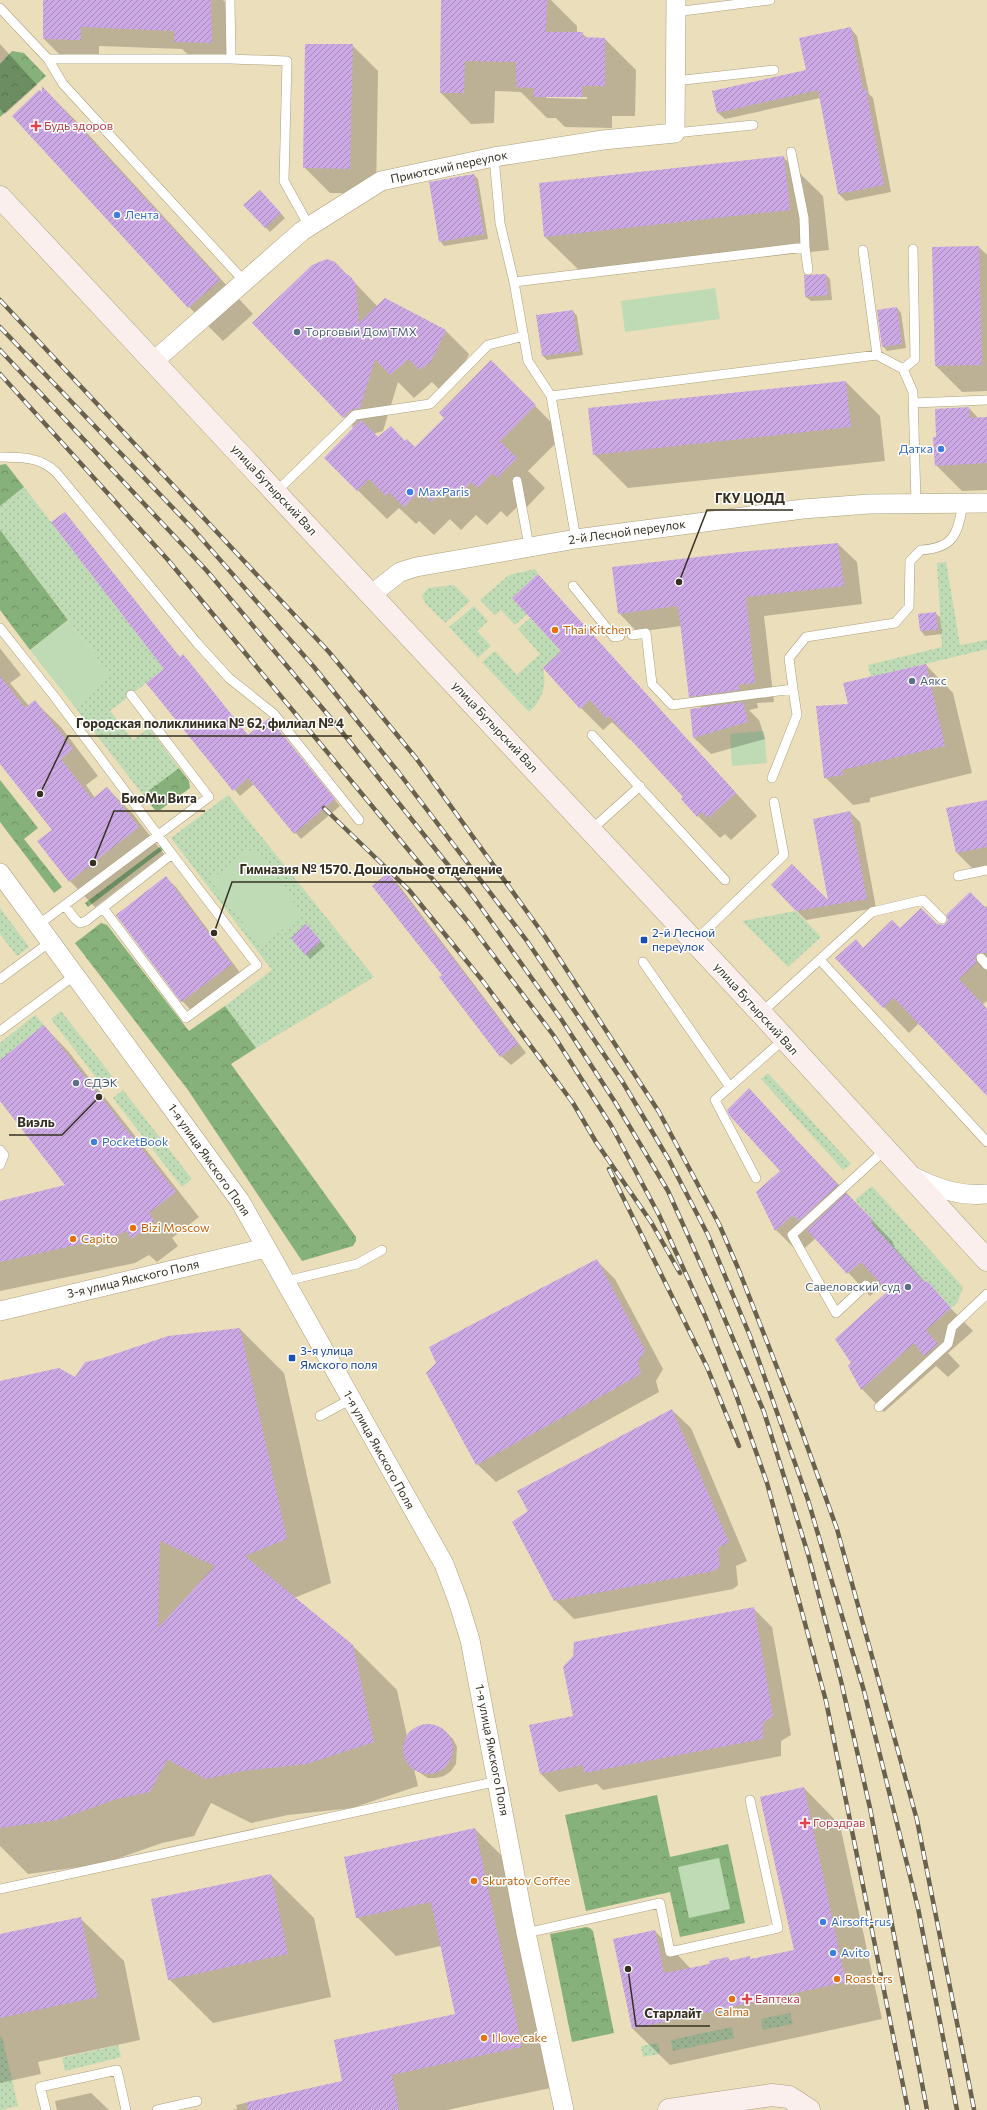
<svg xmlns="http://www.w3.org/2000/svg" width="987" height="2110" viewBox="0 0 987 2110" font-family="Commissioner,sans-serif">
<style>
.grass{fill:url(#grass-dots)}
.forest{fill:url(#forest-crowns)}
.park{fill:#bedbb5}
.shadow{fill:#0003;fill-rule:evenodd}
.building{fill:url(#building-hatch);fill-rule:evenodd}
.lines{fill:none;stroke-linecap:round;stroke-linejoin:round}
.lane-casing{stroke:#ab9f7d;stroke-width:10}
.street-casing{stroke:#ab9f7d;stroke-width:20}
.secondary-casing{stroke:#ab9f7d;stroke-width:23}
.lane{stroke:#fff;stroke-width:9}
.street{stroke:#fff;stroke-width:19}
.secondary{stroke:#fbefee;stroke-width:22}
.rail-casing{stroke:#69614d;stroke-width:4.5}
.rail{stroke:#fff;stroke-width:3;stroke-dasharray:9;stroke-linecap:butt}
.health-dot{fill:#e0444e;stroke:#fff;stroke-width:1.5}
.shop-dot{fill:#3f7fe0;stroke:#fff;stroke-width:1.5}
.service-dot{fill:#5c6f8a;stroke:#fff;stroke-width:1.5}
.food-dot{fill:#e8710a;stroke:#fff;stroke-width:1.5}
.transit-dot{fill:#1a4fb4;stroke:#fff;stroke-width:1.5}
.labels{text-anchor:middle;stroke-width:3;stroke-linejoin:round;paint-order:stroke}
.health-label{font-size:12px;fill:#be3a42;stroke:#fff;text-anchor:start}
.street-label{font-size:12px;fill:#353022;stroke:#fff}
.shop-label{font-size:12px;fill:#366cbe;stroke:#fff;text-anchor:start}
.service-label{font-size:12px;fill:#4e5e75;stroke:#fff;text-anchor:start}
.food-label{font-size:12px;fill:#c56008;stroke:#fff;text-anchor:start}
.transit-label{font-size:12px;fill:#164399;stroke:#fff;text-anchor:start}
.leader{fill:none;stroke:#353022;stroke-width:1.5}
.callout-dot{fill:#353022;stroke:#fff;stroke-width:1.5}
.callout-label{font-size:13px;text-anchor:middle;font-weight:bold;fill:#353022;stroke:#fff;stroke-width:3;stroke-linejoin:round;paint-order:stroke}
</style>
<defs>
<pattern id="grass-dots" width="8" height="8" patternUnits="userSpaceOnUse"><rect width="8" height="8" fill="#bedbb5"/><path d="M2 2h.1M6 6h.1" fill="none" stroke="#a4bc9b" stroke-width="1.8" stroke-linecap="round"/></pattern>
<pattern id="forest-crowns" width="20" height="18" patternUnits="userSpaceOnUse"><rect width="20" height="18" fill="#87b17a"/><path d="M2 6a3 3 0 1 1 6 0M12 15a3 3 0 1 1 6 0" fill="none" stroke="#6f9064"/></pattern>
<pattern id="building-hatch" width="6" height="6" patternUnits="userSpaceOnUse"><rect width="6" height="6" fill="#cca9e4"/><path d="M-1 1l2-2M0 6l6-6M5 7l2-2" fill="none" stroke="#a68ab8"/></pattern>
</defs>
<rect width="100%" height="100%" fill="#ebdebb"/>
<!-- grass -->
<path class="grass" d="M24,487L164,669L110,711L133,740L149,728L179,768L143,795L74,706L111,676L0,530V506Z
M946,562L960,645L987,640V649L871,677L868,665L942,647L937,563Z
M535,569L538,574L512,598L527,614L515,625L501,610L495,615L480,600L509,575Z
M454,585L470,601L445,623L426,604L422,596L428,588Z
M474,606L488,621L477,631L491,646L478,658L449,627Z
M530,618L561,651L543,668C547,684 543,700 529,712L482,662L495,651L517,675L540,654L518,629Z
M228,795L374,977L256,1048L225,1006L272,970L171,838Z
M0,908L29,947L17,956L0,934Z
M796,911L821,937L788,967L742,921Z
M61,1011L112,1076L101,1084L51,1019Z
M35,1015L44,1025L0,1060V1043Z
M768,1073L851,1164L843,1170L761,1079Z
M123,1090L192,1179L182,1187L113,1098Z
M872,1186L963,1287L957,1303L951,1308L928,1282L923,1281L872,1224L871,1218L855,1200Z
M790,2013L793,2024L763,2030L761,2019Z
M732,2027L734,2038L673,2051L671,2040Z
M2,2036L18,2106L0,2110V2037Z
M658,2043L660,2054L643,2057L641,2046Z
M118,2045L121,2057L65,2071L62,2058Z"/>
<!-- forest -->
<path class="forest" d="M12,51L24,53L46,76L0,117V64Z
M6,464L24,487L0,506V465Z
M0,530L68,620L30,650L0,610Z
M179,768L189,781L190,788L160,810H155L143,795Z
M0,780L38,828L24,839L62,887L54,893L0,822Z
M161,846L164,849L88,907L85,903Z
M101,923L107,925L189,1031L225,1006L256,1048L231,1064L356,1237V1241L353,1246L302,1261L188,1090L75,943Z
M657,1795L670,1857L728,1844L745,1923L680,1937L670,1892L586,1911L565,1815Z
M586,1927L590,1928L593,1931L614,2033L572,2042L550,1934Z"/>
<!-- park -->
<path class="park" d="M715,288L720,319L625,332L621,301Z
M68,620L111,676L74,706L30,650Z
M764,731L767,763L732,766L730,734Z
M253,848L303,914L261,946L210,880Z
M719,1858L730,1909L689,1918L678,1867Z"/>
<!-- shadow -->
<path class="shadow" d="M44,0H223L229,6L230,61L194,60L182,49L99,46V58L62,57L44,39Z
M442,0H551L577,26V33H582L588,39H605L636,70L635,116H612V128L565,127L556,118H547L521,92L495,91L494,123L471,124L441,93ZM546,96L587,97V99L546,98Z
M850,28L857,36L869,94L873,98L891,192L846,201L839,194L820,98L725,119L717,112L807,71Z
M0,44L37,85L5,114L0,109Z
M352,45L378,71L376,194L330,193L304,167Z
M43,88L76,121L253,314L223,341L189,307L13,116L43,95Z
M783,157L823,196L829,250L585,276L545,237Z
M474,175L478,179L488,239L444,246L440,241Z
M260,191L285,218L270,232L245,205Z
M979,247L987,255V391L962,392L936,366Z
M335,262L378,307L446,331L469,354L454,385L443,393L432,382L414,398L398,382L383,431L373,434L378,439L406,442L415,449L446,418L491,362L564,435L528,471L545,488L527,507L522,502L507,517L501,511L487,525L476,515L461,530L450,519L434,535L419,521L416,524L399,508L387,519L325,458L355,428L253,323Z
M826,275L830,279L832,300L811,301L806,297Z
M897,308L901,313L906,348L887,351L883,346Z
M573,311L577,316L583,355L547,360L543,356L537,316Z
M846,382L880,416L885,461L628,488L594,454Z
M969,408L979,419L987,418V490L962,491L936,465Z
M838,544L857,562L862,604L764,616L774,702L757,703L758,708L749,710L759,720L765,739L711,754L694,738L702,708L690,696L681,626L637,632L619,613Z
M538,576L757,816L731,840L725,834L720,838L698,816L685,798L631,739L630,740L612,722L603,730L581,708Z
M935,613L940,617L942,634L925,636L921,631L919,614Z
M0,648L21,675L10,683L29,706L35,702L61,727L98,776L86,785L95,798L107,788L133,814L164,854L95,907L70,881L53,831L0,762Z
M180,658L248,736L269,719L340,806L301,839L254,784L240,796L148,683Z
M926,665L953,693L972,773L870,798V802L853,805L825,777L849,705Z
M987,801V869L975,871L957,853Z
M850,812L860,822L876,908L806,920L796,910L829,903Z
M388,875L398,884L526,1053L511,1065L501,1056L443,975Z
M166,878L176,887L241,974L192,1011L182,1001L117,915Z
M987,906V1001L983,1004L987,1009V1094L919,1023L909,1033L837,958L864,949L900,929L943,926Z
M311,930L325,946L310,959L292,938Z
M44,1026L68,1051L199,1217L172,1238L178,1246L157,1262L149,1255L135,1263L0,1291V1202L67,1186L0,1100V1061Z
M749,1090L893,1242L894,1247L926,1283L973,1331L948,1353L960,1366L948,1377L936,1366L884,1412L862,1389L849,1366L889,1291L883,1285L870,1296L816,1238L799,1253L776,1230L757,1193L782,1171Z
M596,1260L615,1279L663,1369L656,1381L659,1392L496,1482L477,1464Z
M240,1329L284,1373L331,1583L294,1598L353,1646L397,1690L407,1736L410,1732L426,1724L442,1728L453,1739L457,1747L456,1764L451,1771L444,1776L436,1778H428L414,1769L418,1786L352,1808L288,1815L251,1823L211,1803L194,1836L162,1843L102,1864L28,1874L0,1846V1382L76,1379Z
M672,1410L691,1428L747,1561L736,1566L738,1585L733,1589L574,1619L555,1600Z
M754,1609L772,1627L791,1735L781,1741V1756L603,1790L597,1784L559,1792L541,1774L574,1716Z
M804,1788L840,1825L882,2019L670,2065L633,2029L655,1931L691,1969L728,1958L731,1962L749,1957L752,1960L795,1950Z
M475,1829L514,1868L560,2086L447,2110H231L237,2109L236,2105L344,2081L456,2015L441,1946L396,1956L357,1917Z
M271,1875L314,1918L331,1997L213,2023L169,1979Z
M80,1918L124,1961L140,2040L38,2062L41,2074L0,2083V1935Z
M91,2093L109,2110H57L55,2101Z"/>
<!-- building -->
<path class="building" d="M43,0H211L212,43L174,42V31L81,27V40L43,39Z
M441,0H547L546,32H583L582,37L605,38V86H582V97H533L534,88L516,87V62L465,61L464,93H440Z
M851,27L863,90L866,89L884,185L838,194L818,90L717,113L712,91L806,70L799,38Z
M305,44H353L350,169L303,168Z
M42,86L220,280L188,308L12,116L39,90L42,92Z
M784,156L790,210L544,237L539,183Z
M474,174L484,234L439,242L429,182Z
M260,190L281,213L265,228L243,205Z
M979,246L982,365L935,366L932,247Z
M327,259L335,262L345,273L351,277L356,284L359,323L385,298L446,330L431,362L419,370L409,359L390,375L375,359L360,408L351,410L343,418L252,323L312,265Z
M826,274L828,295L805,297L804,275Z
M897,307L902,344L882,347L877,310Z
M573,310L579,351L542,356L536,315Z
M491,360L536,405L500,441L517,458L497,478L492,473L478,488L471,482L457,497L446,486L431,502L420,491L404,507L389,492L386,496L369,479L357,491L324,458L353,428L352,427L355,423L353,428L361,420L378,437L391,426L405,441L407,439L415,447L444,418L439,413Z
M846,381L851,427L593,455L588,408Z
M969,407L970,418L987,417V463L935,466L933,437H936L935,409Z
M65,512L180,657L183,654L248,735L269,718L335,799L294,834L248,778L233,791L146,683L164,669L51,522Z
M838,543L844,586L746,597L755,683L738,685L740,690L689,697L678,606L618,614L612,567L740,552Z
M538,574L736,793L708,818L702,812L697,817L681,799L683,797L609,716L607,719L590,700L580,709L543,668L561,651L512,598Z
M936,612L938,630L920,631L918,614Z
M926,664L945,746L842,770L843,775L824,778L816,706L848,704L843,683Z
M0,676L25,708L35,700L73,749L61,759L92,799L107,787L139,827L69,882L37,841L52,830L0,764Z
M743,702L748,722L693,738L690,709Z
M987,800V847L956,853L946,808Z
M850,811L867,899L796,911L771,885L792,864L828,900L813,819Z
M388,873L518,1044L500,1057L439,977L442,975L372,886Z
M166,876L232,964L181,1002L116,915Z
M970,892L987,909V953L977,954L975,959L977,962L959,979L987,1009V1096L894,998L883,1008L835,958L856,939L863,948L892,920L900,928L921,908L937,924L944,925L948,920L946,915Z
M306,924L321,941L305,955L291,938Z
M44,1025L176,1192L149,1213L155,1221L132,1239L126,1231L110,1239L108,1238L0,1262V1201L65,1185L0,1101V1060Z
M749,1088L838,1185L799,1221L793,1215L775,1231L756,1192L780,1171L730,1116L727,1110Z
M846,1193L871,1218L872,1224L923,1281L928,1282L951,1308L926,1330L938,1344L924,1356L914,1343L861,1390L848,1366L851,1363L835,1339L888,1291L861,1262L847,1274L807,1230Z
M597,1259L645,1350L638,1362L641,1373L636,1377L476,1465L426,1373L436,1363L429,1347Z
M240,1328L287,1539L245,1556L353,1645L374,1742L307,1764L243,1771L206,1779L167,1760L150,1792L117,1799L57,1820L0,1828V1381L59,1368L75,1377L85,1362L100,1359L168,1336ZM160,1541L215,1566L158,1628Z
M672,1409L729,1542L718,1548L720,1566L714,1571L554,1601L512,1522L528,1511L517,1491Z
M754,1607L773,1716L763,1723V1739L584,1773L583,1765L540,1774L529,1725L573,1716L563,1667L573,1656L574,1642Z
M403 1749a25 25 0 1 1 50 0a25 25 0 1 1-50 0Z
M804,1787L846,1982L632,2029L613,1939L655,1930L664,1973L710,1964L709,1961L728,1957L729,1961L750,1956V1959L794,1950L760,1797Z
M475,1828L522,2047L392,2075L399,2110H248L247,2102L342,2081L334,2040L455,2014L431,1902L356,1918L344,1857Z
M271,1874L288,1954L168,1980L151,1899Z
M81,1917L98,1997L0,2018V1934Z"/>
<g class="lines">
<!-- lane casing -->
<g class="lane-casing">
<path id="lane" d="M0,8L48,59H231L230,0
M675,12L770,0
M48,59L63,84L244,281
M231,59L287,61L284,181L309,226
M675,81L774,70
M675,133L753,125
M494,157L500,223L514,282L805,247L804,218L791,152
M805,247L808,270
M863,250L877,355
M514,282L528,361L551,396L576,539
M903,369L915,359L913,249
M551,396L877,355L903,369L913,392L916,503
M913,403L987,400
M0,457C21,457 40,457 56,472L197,643L229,678L274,714L359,820
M517,481L529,546
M276,492L355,415L430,404L488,345L524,336
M573,586L614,637L620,636
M0,628L54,696L172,854
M632,635L646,633L652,684L672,705L793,689L789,658L806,637L895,623L909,607L910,561L921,550C954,548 958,534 963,503
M592,735L725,880
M772,778L797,715L793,689
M591,830L640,786
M958,876L987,870
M65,906L76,920L80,923L86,921L172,854L257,965L186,1018L103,908
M38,925L209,797L131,695
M695,941L784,855L774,802
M981,958L987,965
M820,960L987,1142
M643,962L730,1087
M0,979L50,942
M761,1013L872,912L923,900L942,919
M0,1031L75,975
M0,1150L4,1155L0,1165
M756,1178L715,1100L784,1039
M286,1281L357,1264L382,1250
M866,1285L836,1313L792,1235L886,1149
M879,1407L948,1344L952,1327L987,1294
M320,1416L351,1399
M0,1889L498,1781
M526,1933L660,1903L670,1952L778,1928L750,1800
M46,2110L40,2087L117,2070L126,2110
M157,2110L197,2101"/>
</g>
<!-- street casing -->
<g class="street-casing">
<path id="street" d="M154,361L302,231L381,181L494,157L603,140L675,133L676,0
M372,594L400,572L416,567L576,539L803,509L869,504L987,503
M0,873L240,1201L444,1564L458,1601L470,1640L526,1933L564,2110
M912,1176C935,1188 960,1197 987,1194
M0,1311L266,1248"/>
</g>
<!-- secondary casing -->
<g class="secondary-casing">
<path id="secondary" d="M0,197L761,1013L987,1260
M669,2110L772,2095L789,2097L809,2110"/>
</g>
<!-- lane -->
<use href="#lane" class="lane"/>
<!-- street -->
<use href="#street" class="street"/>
<!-- secondary -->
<use href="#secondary" class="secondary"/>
<!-- rail casing -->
<g class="rail-casing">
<path id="rail" d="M0,300L329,652L416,758L546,938L659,1112L719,1224L738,1268L798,1421L837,1529L917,1820L974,2109
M0,327L193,529L314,667L399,773L527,941L622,1081L669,1160L708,1235L750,1336L808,1500L864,1691L918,1908L957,2110
M0,350L207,571L334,722L472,895L561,1019L615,1102L668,1191L715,1296L764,1412L808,1554L841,1681L870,1808L927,2110
M0,374L168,560L469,923L554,1036L612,1127L659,1215L706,1318L735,1392L767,1483L826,1701L908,2110
M324,808L409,890L482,980L573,1103L596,1142L651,1222L680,1273
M609,1169L707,1367L739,1446"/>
</g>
<!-- rail -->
<use href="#rail" class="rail"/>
</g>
<!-- markers -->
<g class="health-dot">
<path d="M34 120h4v4h4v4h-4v4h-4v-4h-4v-4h4z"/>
<path d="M803 1817h4v4h4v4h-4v4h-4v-4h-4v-4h4z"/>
<path d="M745 1993h4v4h4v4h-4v4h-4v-4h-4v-4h4z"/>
</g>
<g class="shop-dot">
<circle cx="117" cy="215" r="4"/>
<circle cx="941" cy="449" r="4"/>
<circle cx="410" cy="492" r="4"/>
<circle cx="94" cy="1142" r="4"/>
<circle cx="823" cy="1922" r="4"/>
<circle cx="833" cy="1953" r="4"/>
</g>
<g class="service-dot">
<circle cx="297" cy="332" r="4"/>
<circle cx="912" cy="681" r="4"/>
<circle cx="76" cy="1083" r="4"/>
<circle cx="908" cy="1287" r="4"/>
</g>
<g class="food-dot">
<circle cx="555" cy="630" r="4"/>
<circle cx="133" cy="1228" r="4"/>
<circle cx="73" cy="1239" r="4"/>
<circle cx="474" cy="1881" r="4"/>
<circle cx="837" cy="1979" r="4"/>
<circle cx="732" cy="1999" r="4"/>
<circle cx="484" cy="2038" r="4"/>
</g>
<g class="transit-dot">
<rect x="640" y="936" width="8" height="8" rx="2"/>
<rect x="288" y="1354" width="8" height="8" rx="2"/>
</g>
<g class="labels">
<!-- health labels -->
<g class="health-label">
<text x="44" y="130">Будь здоров</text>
<text x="813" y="1827">Горздрав</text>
<text x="755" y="2003">Еаптека</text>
</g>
<!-- street labels -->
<g class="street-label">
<text transform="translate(449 167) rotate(-12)" y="4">Приютский переулок</text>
<text transform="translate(274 490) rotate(47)" y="4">улица Бутырский Вал</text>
<text transform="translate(627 532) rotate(-8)" y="4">2-й Лесной переулок</text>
<text transform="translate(495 727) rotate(47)" y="4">улица Бутырский Вал</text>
<text transform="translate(756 1009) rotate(48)" y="4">улица Бутырский Вал</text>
<text transform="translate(209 1160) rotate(55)" y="4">1-я улица Ямского Поля</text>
<text transform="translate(133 1279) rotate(-13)" y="4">3-я улица Ямского Поля</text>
<text transform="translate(379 1450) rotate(61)" y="4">1-я улица Ямского Поля</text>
<text transform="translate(492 1750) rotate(79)" y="4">1-я улица Ямского Поля</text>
</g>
<!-- shop labels -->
<g class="shop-label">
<text x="125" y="219">Лента</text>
<text x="933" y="453" text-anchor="end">Датка</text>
<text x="418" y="496">MaxParis</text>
<text x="102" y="1146">PocketBook</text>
<text x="831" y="1926">Airsoft-rus</text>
<text x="841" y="1957">Avito</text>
</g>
<!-- service labels -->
<g class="service-label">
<text x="305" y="336">Торговый Дом ТМХ</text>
<text x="920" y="685">Аякс</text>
<text x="84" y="1087">СДЭК</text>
<text x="900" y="1291" text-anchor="end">Савеловский cуд</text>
</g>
<!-- food labels -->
<g class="food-label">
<text x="563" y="634">Thai Kitchen</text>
<text x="141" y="1232">Bizi Moscow</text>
<text x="81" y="1243">Capito</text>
<text x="482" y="1885">Skuratov Coffee</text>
<text x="845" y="1983">Roasters</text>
<text x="732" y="2016" text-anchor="middle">Calma</text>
<text x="492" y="2042">I love cake</text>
</g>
<!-- transit labels -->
<g class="transit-label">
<text x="652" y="937">2-й Лесной<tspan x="652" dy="14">переулок</tspan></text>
<text x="300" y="1355">3-я улица<tspan x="300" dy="14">Ямского поля</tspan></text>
</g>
</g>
<!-- callouts -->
<path class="leader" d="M679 582L707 510H793M40 794L68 736H352M93 863L114 811H205M214 933L232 882H511M99 1097L62 1135H9M628 1969L636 2026H710"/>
<g class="callout-dot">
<circle cx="679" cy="582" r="4"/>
<circle cx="40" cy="794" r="4"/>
<circle cx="93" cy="863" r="4"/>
<circle cx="214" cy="933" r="4"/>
<circle cx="99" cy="1097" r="4"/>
<circle cx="628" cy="1969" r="4"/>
</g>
<g class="callout-label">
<text x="750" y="503">ГКУ ЦОДД</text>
<text x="210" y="728">Городская поликлиника № 62, филиал № 4</text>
<text x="159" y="803">БиоМи Вита</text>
<text x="371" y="874">Гимназия № 1570. Дошкольное отделение</text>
<text x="36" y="1127">Виэль</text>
<text x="673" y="2018">Старлайт</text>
</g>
</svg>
